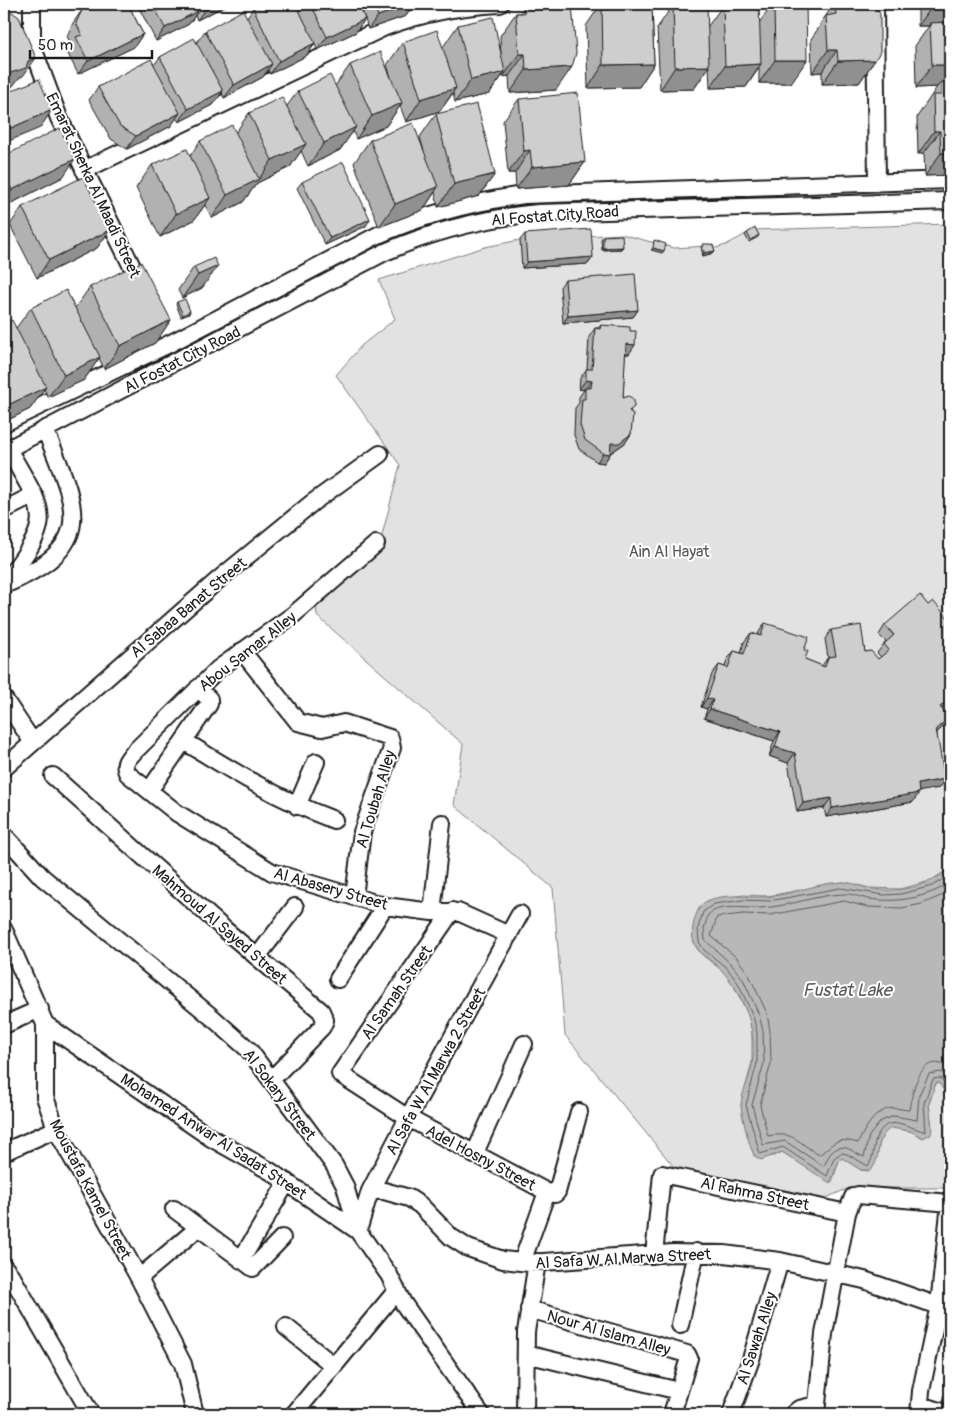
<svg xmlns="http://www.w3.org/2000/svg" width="954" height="1418" viewBox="0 0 954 1418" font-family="Pangolin,sans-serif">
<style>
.green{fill:#e2e2e2;stroke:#7f7f7f}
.water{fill:#b8b8b8;stroke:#7a7a7a}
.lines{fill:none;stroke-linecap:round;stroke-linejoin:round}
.shore{stroke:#5a5a5a;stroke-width:1}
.minor-casing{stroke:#1c1c1c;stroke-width:20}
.minor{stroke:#fff;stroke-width:16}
.wall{fill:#b1b1b1;stroke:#1c1c1c}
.shaded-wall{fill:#909090;stroke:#1c1c1c}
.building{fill:#cecece;stroke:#1c1c1c}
.labels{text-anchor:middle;stroke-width:4;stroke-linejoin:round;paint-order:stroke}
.street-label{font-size:16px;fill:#1c1c1c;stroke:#fff}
.park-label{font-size:16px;fill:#575757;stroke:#fff}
.water-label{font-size:18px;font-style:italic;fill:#5a5a5a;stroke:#fff}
</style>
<rect width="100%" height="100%" fill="#fff"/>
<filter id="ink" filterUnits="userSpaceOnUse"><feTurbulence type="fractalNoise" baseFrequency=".02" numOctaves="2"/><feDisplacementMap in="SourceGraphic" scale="10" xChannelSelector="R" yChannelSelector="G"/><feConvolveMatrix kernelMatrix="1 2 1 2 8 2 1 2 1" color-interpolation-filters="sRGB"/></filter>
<g filter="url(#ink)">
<!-- green -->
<path class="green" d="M950,224V868L930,881L900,889L869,888L844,882L768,896L743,895L707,901L698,910L694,944L701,954L724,972L734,986L749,1017L752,1032V1062L741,1105L754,1156H775L782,1152L832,1182L839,1161L842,1158L861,1170L868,1171C882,1162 874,1130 893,1127C899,1127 904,1130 909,1131C916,1132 925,1129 932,1128L929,1104L936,1083H939L950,1099V1188H849L817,1202L674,1167L565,1035L553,888L454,805L463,744L317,616L316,604L377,555L400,465L336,375L362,345L395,319L379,280L485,247L520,240L621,234L674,248L708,246L712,249L726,245L753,230Z"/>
<!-- water -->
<path class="water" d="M950,868V1099L939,1083H936L929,1104L932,1128L931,1134L923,1138L910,1131L891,1128C873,1139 883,1157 871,1170H861L842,1158L839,1161L830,1183L782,1152L761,1160C759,1159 757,1158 755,1156C750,1151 741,1113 741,1105C741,1094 750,1077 752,1065C757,1033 746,998 724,973C711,957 688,952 693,926C695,917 698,905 707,901C722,894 741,896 756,897C785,898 814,883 842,882C851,882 860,886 868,888C896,894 929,887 950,868Z"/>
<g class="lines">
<!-- shore -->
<path class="shore" d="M950,875L932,886L901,894L884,895L840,888L769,901L743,900L714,904L703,912L698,928L699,942L704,950L727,968L738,983L753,1016L757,1032V1063L746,1105L760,1154L783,1147L827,1176L834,1158L841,1153L847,1154L868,1166C878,1151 869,1136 888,1124L899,1123L926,1132L924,1103L933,1079L941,1078L950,1090
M950,883C926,898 898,903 869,899C861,898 852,893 843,894C815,895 788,907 760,908C746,909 719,903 708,915L704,929L705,940L731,964L743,979L759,1015L763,1031L764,1063L752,1105L763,1145L785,1141L823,1166C827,1163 827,1157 831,1153C843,1140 853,1153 864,1157L869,1136L881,1121L894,1116L917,1120L919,1095L929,1074L941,1072L950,1079
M950,892L922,904L902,908L867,907L844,901L770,915L743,914L717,917L711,936L737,958L749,975L767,1013L770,1031L771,1063L760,1105L768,1136C795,1131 797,1142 819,1155C836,1142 835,1137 858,1143C865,1129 874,1110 893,1108C899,1108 904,1110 909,1110C913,1090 920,1049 950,1068"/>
<!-- minor casing -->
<g class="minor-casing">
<path id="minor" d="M32,4V45L59,118L141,285
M875,4L877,183
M84,170L385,27C422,13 459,6 500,4
M4,423L171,343L378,235C425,214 472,202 524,195L950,180
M4,451L385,252C434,231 484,218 538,213L950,201
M4,510L34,495
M376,544L293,615L218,669L132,754C126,761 123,765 128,774L177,813L272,872L385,906L432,912H458L509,935
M4,584C54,517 48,519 8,449
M4,585C99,545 77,509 45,429
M242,651L298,722L322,728L344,723L390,738L392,748L362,832L354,897
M4,699L32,741
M184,741C232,771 280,800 334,820
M4,768L218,580L312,503L380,454
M53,776L224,929L321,1011L325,1020L322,1027L271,1080
M149,791L209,704V699L198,688
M297,806L316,762
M4,835L42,877L213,1018L249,1050L334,1165L345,1186L358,1231L389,1275L403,1303L481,1414
M452,911L340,1074L408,1118L547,1192
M432,912L442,823
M4,930L45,1024V1097L56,1129L139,1278L183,1364L195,1414
M257,957L295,907
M338,979L385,906
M45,1024L211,1138L270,1171L358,1231L370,1191L408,1118L520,914
M4,1025L40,1009
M4,1152L56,1129
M474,1155L524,1044
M370,1191H384L409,1198L420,1205L451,1237L468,1248L503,1260L529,1263L673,1253L724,1254L780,1261L864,1280L950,1310
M174,1209L253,1268L282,1238
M654,1255L662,1174L847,1213
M241,1260L287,1182
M522,1262L547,1192L555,1194L557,1192L579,1112
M4,1267L12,1277L91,1414
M139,1278L198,1228
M529,1309L687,1354L689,1358L672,1414
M680,1325L696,1252
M286,1327L334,1366
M526,1354L679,1391
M920,1405L949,1414
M294,1414L397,1290
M525,1414L526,1332L537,1262
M731,1414L751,1359L780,1261
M793,1414L799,1409L816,1405
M816,1414L824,1334L847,1213L853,1197L858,1195L950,1203
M919,1414L921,1391L939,1305L950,1203"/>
</g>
<!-- minor -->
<use href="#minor" class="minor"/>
</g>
<!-- wall -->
<path class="wall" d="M85,4H128L143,34L134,47L78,74L66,50L71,44L67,36L73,23L82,10L86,6Z
M137,4H229L197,20L195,15L189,24L156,41Z
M296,4H358L365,19L356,32L317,50L315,44L306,56L270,74L268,70L263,77L224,98L222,92L214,104L179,122L176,118L171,126L127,149L111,139L89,100L98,87L154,65L160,57L197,42L205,31L247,17L253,8Z
M360,4H414L406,16L368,29Z
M601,4H652L654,64L639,87L588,88L586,26Z
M773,4H806L791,83H759V68L746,87L710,88L709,67L694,89L660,90L657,28L673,5L708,26L723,5L759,23Z
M834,4H875V60L859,83L822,84V72L812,73L811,39L820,26V24Z
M918,4H950V175L925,176L924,153L918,154L917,117L937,87L916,88L915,46L929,26H918Z
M524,7L556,90L510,93L509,76L503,77V75L489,94L455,102L453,93L440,111L406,122L400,106L386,126L356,139L353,131L340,150L308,166L301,151L290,167L257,183L243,202L212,218L205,205L194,220L160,237L136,188L152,165L190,156L200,141L236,132L249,113L287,106L298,91L335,86L350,65L391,77L387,65L403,42L443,47L458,25L501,54L500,36L516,13H520Z
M519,99L585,162L569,185L516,189L515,173H508L503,121Z
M436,114L495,174L479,196L438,207L435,192L423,210L379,227L354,163L370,140L424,151L420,137Z
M4,156L63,177L4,207Z
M302,182L366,226L325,245L297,188Z
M22,207L110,230L97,248L37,278L10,225Z
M747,233L759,235L758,237L749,242L745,235Z
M525,234L593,257L588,264L522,268L520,240Z
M603,236L621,249L602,250L601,239Z
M703,244L713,253L703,256L701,247Z
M218,266L202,288L182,298L178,290L194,267Z
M565,280L638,310L633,317L563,323L560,287Z
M90,287L171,320L155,343L104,369L99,358L84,380L48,397L44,389L30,409L4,422V324L16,328L31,308H75Z
M177,302L189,314L181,317L176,304Z
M601,325L629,354H625L623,398L631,412V434L625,443L612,452H611L610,454L604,463L597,462L579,449L574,435L575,408L579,403V397L584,390L579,389L580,378L587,369L589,337L595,328H598Z
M765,623L804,650L805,659L822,666L828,657L825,639L831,630L878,659L881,657L877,653L886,642L879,635L885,625L950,702L941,709L949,718L943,727L937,732L939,788L919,791L913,802L826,817L824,808L797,812L788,763L769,756L774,741L704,718L707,709L701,707L712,674L719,665L725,667L727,660L734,651L741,653L744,642L751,633L758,635L759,632Z"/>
<!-- shaded-wall -->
<path class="shaded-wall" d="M213,4H229L197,20L207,7Z
M414,4L406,16L368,29L378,16Z
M934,4H950V25L930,23L929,26H918Z
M198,11L189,24L156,41L165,28Z
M365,19L356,32L317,50L327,37Z
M143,34L134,47L78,74L88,61Z
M315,43L306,56L270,74L279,61Z
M828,50H837L822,72L812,73Z
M519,54H525L509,76L503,77Z
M36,58L23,76L19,78L13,86L4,89V75L28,61Z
M775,60H807L791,83H759Z
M875,60L859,83L822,84L838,61Z
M272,64L263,77L224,98L234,85Z
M654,64L639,87L588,88L603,65Z
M761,64L746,87L710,88L725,66Z
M932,65H950V87L941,82L937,87L916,88Z
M709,66L694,89L660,90L675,67Z
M572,67L556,90L510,93L526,70Z
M505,72L489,94L455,102L471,80Z
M456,88L440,111L406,122L421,99Z
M223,91L214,104L179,122L188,109Z
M402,103L386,126L356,139L372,116Z
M52,110L40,128L4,143V131Z
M180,113L171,126L127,149L136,136Z
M356,127L340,150L308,166L324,143Z
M934,131H940L924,153L918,154Z
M306,144L290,167L257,183L243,202L212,218L227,195L259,179L272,160Z
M530,150L515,173H508L524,151Z
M941,153H950V175L925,176Z
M75,159L63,177L4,207V203L12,190Z
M585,162L569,185L516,189L532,167Z
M495,174L479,196L438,207L454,184Z
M438,187L423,210L379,227L395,204Z
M210,198L194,220L160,237L176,214Z
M370,219L366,226L325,245L330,238Z
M110,230L97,248L37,278L49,260Z
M623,247L621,249L602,250L603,248Z
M653,248L664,251L662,253L651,250Z
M715,251L713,253L703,256L704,253Z
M593,257L588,264L522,268L527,262Z
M218,266L202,288L182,298L198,275Z
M638,310L633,317L563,323L568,316Z
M190,311L189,314L181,317L183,315Z
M171,320L155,343L104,369L120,346Z
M626,344L635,345L629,354H620Z
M100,357L84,380L48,397L64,375Z
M586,380L592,381L585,390V388L584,390L579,389Z
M46,387L30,409L4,422V414L10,404Z
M631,434L625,443L612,452H605L611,443Z
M603,453L610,454L604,463L597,462Z
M707,698L713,700L707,709L701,707Z
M950,698V702L933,716L940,707Z
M710,709L780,732L774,741L704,718Z
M949,718L943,727L930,738L936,729Z
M775,747L795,753L788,763L769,756Z
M945,779L939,788L912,793L918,784Z
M919,793L913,802L826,817L832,808Z
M831,798L824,808L797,812L803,803Z"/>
<!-- building -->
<path class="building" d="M89,4H128L143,34L88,61L76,37L82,35L76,23L82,10L89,6Z
M153,4H194L198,11L165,28Z
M205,4H213L207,7Z
M262,4H296L315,43L279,61L253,8Z
M311,4H358L365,19L327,37Z
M373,4H413L378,16Z
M572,4L576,53L572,67L526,70L525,54H519L516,13H524V7Z
M602,4H652L654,64L603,65Z
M707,4L709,66L675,67L673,5Z
M759,4L761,64L725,66L723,5Z
M774,4H806L807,60H775Z
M835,4H875L880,14V52L875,60L838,61L837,50H828L826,16L836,14Z
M243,10L272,64L234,85L205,31Z
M12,12L19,17L36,58L28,61L26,68L4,75V14Z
M493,17L505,72L471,80L458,25Z
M950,22V65H932L930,23Z
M437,30L456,88L421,99L403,42Z
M194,38L223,91L188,109L160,57Z
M380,52L402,103L372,116L350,65Z
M151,59L180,113L136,136L120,126L98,87Z
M330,75L356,127L324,143L298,91Z
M39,79L52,110L4,131V94Z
M941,82H950V153H941L940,131H934L933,95H941Z
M578,93L585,162L532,167L530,150L524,151L519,99Z
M282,97L306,144L272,160L249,113Z
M477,104L495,174L454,184L436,114Z
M413,123L438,187L395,204L370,140Z
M232,125L259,179L227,195L200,141Z
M60,128L75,159L12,190L4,173V156Z
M187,149L210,198L176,214L152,165Z
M343,162L370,219L330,238L302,182Z
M83,177L110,230L49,260L22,207Z
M755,228L759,235L751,240L747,233Z
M591,229L593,257L527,262L525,234Z
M622,235L623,247L603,248V236Z
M654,240L666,244L664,251L653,248Z
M703,244H710L713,245L715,251L704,253Z
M214,258L218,266L198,275L194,267Z
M141,262L171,320L120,346L90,287Z
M635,274L638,310L568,316L565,280Z
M66,290L100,357L64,375L31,308Z
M185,299L190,311L183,315L177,302Z
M12,320L46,387L10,404L4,391V324Z
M601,325L630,327V331H636L635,345L626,344L623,398L629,396L634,400V407L629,411L633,414L631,434L619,443H611L610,454L603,453L585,440L580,425L582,399H585V388H591L592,381L586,380V369H592L595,328L600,329Z
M920,595L928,605L933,601L948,618L950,616V698L940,707L949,718L936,729L945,779L918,784L919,793L832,808L831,798L803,803L795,753L775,747L780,732L710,709L713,700L707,698L719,665L728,668L734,651L744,654L751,633L761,636L765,623L809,637L804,650L808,651L805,659L825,667L828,657L836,656L831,630L861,625L865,652L871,651L878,659L889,650L884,644L894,635L885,625Z"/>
</g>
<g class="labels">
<!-- street labels -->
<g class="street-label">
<text transform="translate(94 185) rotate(65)" y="6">Emarat Sherka Al Maadi Street</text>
<text transform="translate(555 215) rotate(-4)" y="6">Al Fostat City Road</text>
<text transform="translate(182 359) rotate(-27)" y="6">Al Fostat City Road</text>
<text transform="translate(188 607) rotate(-40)" y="6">Al Sabaa Banat Street</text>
<text transform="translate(247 651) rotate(-38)" y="6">Abou Samar Alley</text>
<text transform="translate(375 799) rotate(-73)" y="6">Al Toubah Alley</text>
<text transform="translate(331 888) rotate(16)" y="6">Al Abasery Street</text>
<text transform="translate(220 924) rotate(41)" y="6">Mahmoud Al Sayed Street</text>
<text transform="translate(396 992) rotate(-55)" y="6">Al Samah Street</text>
<text transform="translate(435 1071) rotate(-61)" y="6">Al Safa W Al Marwa 2 Street</text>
<text transform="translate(280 1094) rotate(53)" y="6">Al Sokary Street</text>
<text transform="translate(214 1136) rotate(33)" y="6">Mohamed Anwar Al Sadat Street</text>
<text transform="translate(481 1157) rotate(28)" y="6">Adel Hosny Street</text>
<text transform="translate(91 1189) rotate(62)" y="6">Moustafa Kamel Street</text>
<text transform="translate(755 1193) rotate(12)" y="6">Al Rahma Street</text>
<text transform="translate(623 1258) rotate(-3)" y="6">Al Safa W Al Marwa Street</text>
<text transform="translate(609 1332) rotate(16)" y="6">Nour Al Islam Alley</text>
<text transform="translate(756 1338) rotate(-72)" y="6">Al Sawah Alley</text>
</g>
<!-- park labels -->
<g class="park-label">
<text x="669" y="557">Ain Al Hayat</text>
</g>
<!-- water labels -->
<g class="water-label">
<text x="847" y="996">Fustat Lake</text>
</g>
</g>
<!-- margin -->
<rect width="954" height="1418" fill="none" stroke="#fff" stroke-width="20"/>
<rect x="10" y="10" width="934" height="1398" fill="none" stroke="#1c1c1c" stroke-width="2" filter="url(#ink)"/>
<!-- scale -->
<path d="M30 50v8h122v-8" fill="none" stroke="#1c1c1c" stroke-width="2.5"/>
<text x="38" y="50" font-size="15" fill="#1c1c1c" stroke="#ffffff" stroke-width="4" paint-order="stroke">50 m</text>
</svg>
